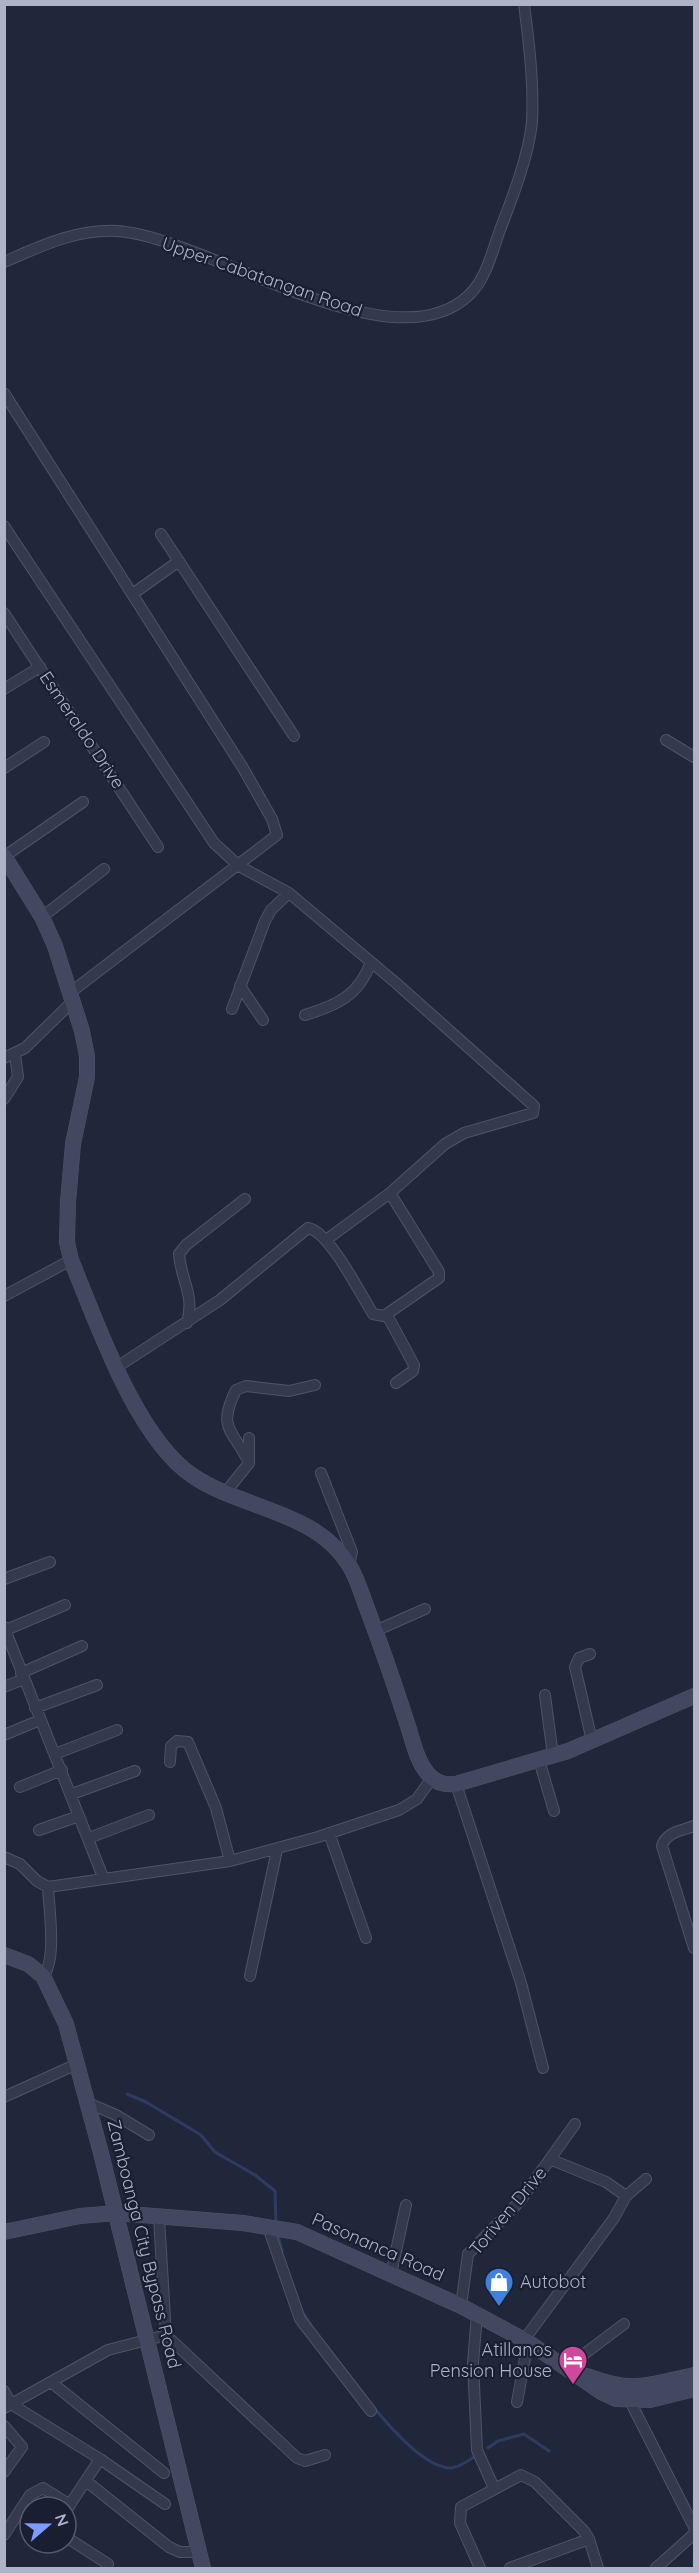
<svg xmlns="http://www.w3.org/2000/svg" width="699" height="2573" viewBox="0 0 699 2573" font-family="Quicksand,sans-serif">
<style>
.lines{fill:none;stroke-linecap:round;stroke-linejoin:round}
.stream{stroke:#2f3b60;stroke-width:3}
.street-casing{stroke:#4e5466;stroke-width:12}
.secondary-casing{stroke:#4e5466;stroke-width:16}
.street{stroke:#343a4c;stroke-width:10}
.secondary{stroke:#41485f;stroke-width:15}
.labels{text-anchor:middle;stroke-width:4.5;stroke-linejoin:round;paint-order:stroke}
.street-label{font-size:18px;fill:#aeb4c8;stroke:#191f30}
.poi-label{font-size:18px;fill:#aeb4c8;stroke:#191f30;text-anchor:start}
</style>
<rect width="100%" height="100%" fill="#20273b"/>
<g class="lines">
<!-- stream -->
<path class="stream" d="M127,2094L146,2102L201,2135L215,2152L255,2175L275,2191L276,2224
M278,2236L282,2251
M302,2311L311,2325
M375,2409C391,2428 425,2468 451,2468C459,2468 469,2460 476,2456
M488,2448L498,2441L524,2434L549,2451"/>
<!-- street casing -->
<g class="street-casing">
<path id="street" d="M4,262C41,246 76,229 117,231C207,237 392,369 469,295C486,279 492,252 500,230C512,199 529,155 532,122C534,84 529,42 524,4
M4,393L243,768L272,819L277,835L71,992
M4,526L214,843L239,866L289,893L396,983L534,1106L533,1113L464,1133L445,1144L390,1193L326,1240
M161,534L294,736
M134,593L179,561
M4,613L158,847
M4,689L40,667
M666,740L694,757
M4,768L44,742
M5,856L83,802
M42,917L104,869
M240,986L263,1020
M232,1009L265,921L271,910L289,893
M305,1015C338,1005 359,995 371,962
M4,1058L25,1048L73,1001
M4,1099L18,1077L15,1054
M4,1296L71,1260
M387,1315L414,1365L413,1371L396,1383
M187,1323C195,1294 181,1281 179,1254L186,1245L245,1199
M117,1367L220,1300L308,1228C329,1231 361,1295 373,1314L384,1316L439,1278V1272L390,1193
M249,1463C234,1430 216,1430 236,1390L246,1386L289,1391L315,1385
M321,1473L352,1552L349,1565
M225,1493L249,1463V1438
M4,1579L50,1562
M4,1627L103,1877
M6,1630L65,1605
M375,1631L425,1609
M590,1654L579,1658L575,1667L592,1741
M21,1673L82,1646
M4,1687L24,1679
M545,1695L553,1756
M35,1708L97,1685
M4,1735L40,1720
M55,1754L117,1730
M539,1760L554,1811
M170,1762L171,1746L177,1741L188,1742L216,1808L230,1861
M456,1784L521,1983L543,2068
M20,1787L62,1770
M72,1794L135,1771
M694,1826C683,1830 666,1832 662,1846L694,1948
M39,1830L79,1816
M329,1833L366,1938
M89,1838L149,1815
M4,1857L20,1864L37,1881L48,1887L230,1861L318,1837L399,1810L417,1799L432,1778
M43,1976C57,1961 49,1908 48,1887
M250,1976L277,1850
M4,2097L77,2064
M88,2103L116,2115L149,2135
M552,2160L606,2182L626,2196
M159,2217L166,2335L297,2458L305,2461L325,2455
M268,2227L300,2319L371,2411
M391,2274L406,2205
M461,2306L468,2254L520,2201L575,2124
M477,2314L473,2363L477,2450L494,2488
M524,2340L614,2218L626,2196L646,2179
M567,2367L624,2324
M51,2382L164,2473
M4,2391L11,2404L100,2459L165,2504
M630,2401L694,2527
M517,2402L528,2342
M4,2408L108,2350L166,2335
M4,2426L22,2447L4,2472
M86,2481L169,2547L180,2552H199
M67,2509L100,2459
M4,2535L30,2495L43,2488L70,2505
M66,2537L108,2564
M480,2568L460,2523L461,2507L521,2475L535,2482L584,2531L589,2539L598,2568
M510,2568L589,2539
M656,2568L694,2534"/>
</g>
<!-- secondary casing -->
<g class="secondary-casing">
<path id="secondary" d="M4,856L42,917L55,946L82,1031L87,1056V1077L73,1144L68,1202L67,1242L71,1260C97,1323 136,1438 193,1476C242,1509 316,1511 349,1565C358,1579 362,1596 368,1611C382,1648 395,1686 407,1723C413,1741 417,1764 431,1777C438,1784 447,1785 456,1784L568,1751L694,1696
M4,1955L28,1964L43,1976L66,2024L101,2153L203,2568
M4,2232L80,2216L116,2213L243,2223L297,2232L461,2306L528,2342L601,2392L616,2399L650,2400L694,2389
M587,2376C634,2394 648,2385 694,2375"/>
</g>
<!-- street -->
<use href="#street" class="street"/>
<!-- secondary -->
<use href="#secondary" class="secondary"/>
</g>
<!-- icons -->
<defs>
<g id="shop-pin" transform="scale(1.5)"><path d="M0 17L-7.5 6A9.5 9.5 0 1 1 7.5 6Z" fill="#3f7fe0" stroke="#191f30"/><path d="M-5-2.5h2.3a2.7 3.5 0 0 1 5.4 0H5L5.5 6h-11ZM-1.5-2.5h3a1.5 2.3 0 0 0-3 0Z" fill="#fff"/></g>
<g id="hotel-pin" transform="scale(1.5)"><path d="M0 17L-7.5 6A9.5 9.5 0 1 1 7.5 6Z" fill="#d1479c" stroke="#191f30"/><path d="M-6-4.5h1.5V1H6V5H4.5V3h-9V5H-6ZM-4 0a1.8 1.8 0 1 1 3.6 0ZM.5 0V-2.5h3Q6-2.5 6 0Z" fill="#fff"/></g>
</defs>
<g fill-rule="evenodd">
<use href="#shop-pin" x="499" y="2282"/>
<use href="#hotel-pin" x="573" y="2360"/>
</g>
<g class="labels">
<!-- street labels -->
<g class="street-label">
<text transform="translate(262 277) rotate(19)" y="6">Upper Cabatangan Road</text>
<text transform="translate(82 730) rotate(56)" y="6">Esmeraldo Drive</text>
<text transform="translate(508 2211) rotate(-50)" y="6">Toriven Drive</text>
<text transform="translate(144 2244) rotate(76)" y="6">Zamboanga City Bypass Road</text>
<text transform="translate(378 2247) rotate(24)" y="6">Pasonanca Road</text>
</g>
<!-- poi labels -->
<g class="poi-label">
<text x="520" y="2288">Autobot</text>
<text x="552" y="2356" text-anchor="end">Atillanos<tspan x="552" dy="21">Pension House</tspan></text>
</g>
</g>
<!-- border -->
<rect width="699" height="2573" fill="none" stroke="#aeb4c8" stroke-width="12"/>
<!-- north arrow -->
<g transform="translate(48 2525) rotate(70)"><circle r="28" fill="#191f30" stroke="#555b6d" stroke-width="1.5"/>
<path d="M0-4.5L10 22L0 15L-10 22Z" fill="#7c9aff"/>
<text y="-9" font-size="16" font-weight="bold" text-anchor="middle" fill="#aeb4c8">N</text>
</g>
</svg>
